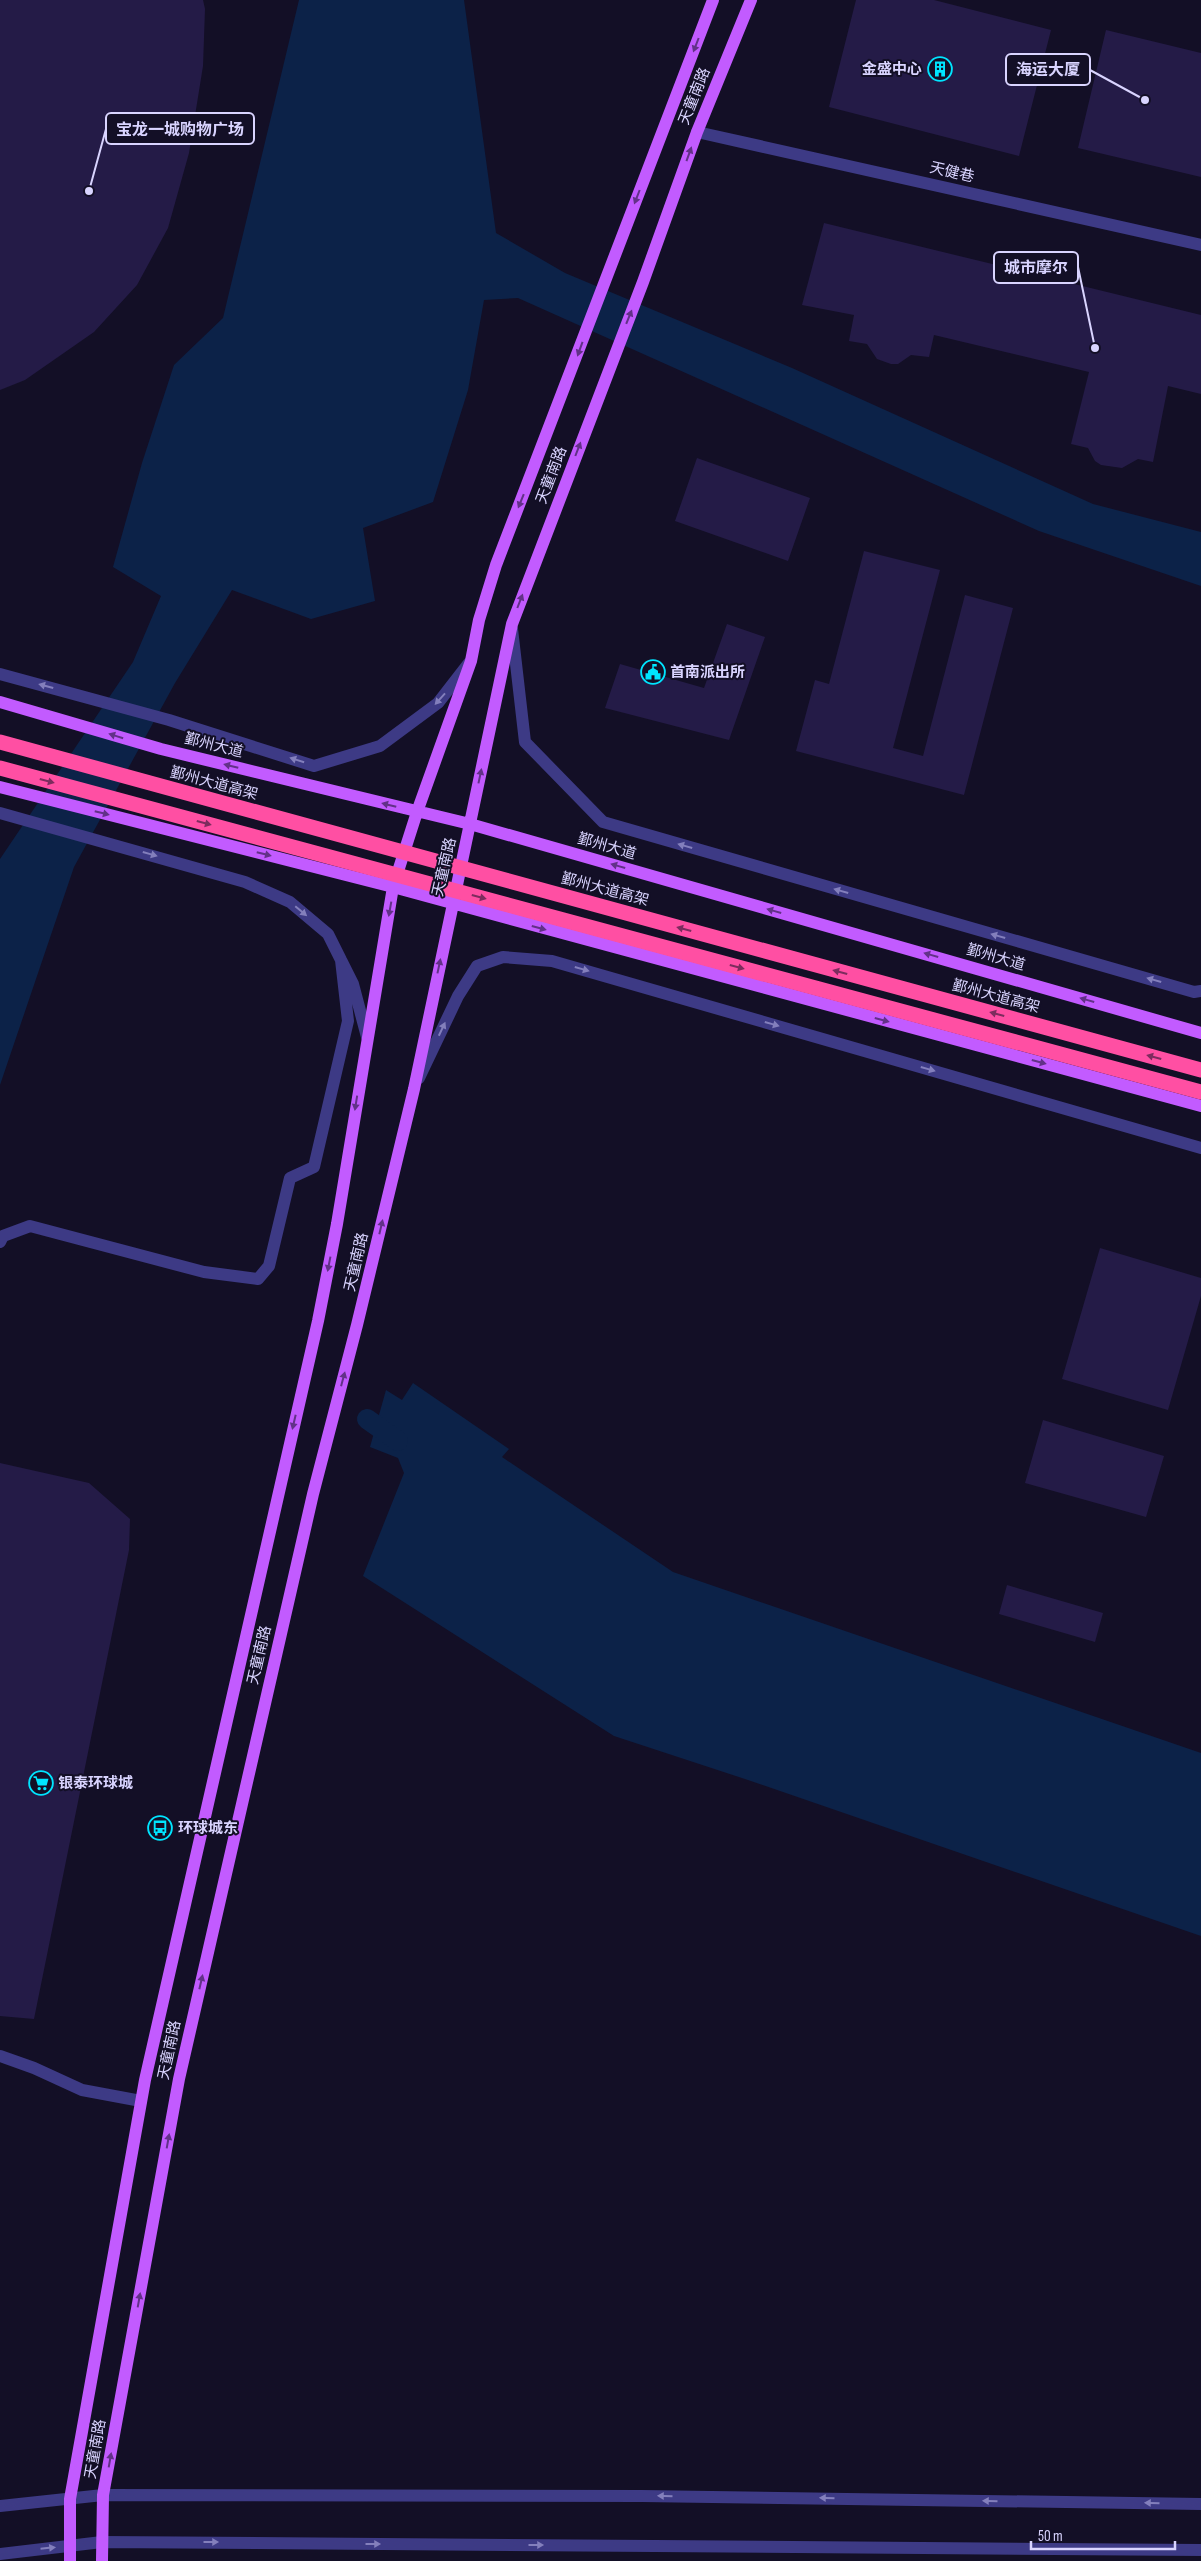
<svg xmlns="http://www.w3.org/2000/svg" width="1201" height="2561" viewBox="0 0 1201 2561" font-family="'Sofia Sans Condensed','Noto Sans SC',sans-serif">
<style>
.water{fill:#0c2248}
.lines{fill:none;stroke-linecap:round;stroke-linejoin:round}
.canal{stroke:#0c2248;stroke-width:20}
.building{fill:#241b47}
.minor{stroke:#3d3a85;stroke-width:12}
.major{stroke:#c25bff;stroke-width:12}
.highway-bridge{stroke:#ff4fa3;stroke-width:15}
.oneway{fill:#623188}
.oneway2{fill:#837fbc}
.oneway3{fill:#7d2c5e}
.labels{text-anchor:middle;stroke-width:4;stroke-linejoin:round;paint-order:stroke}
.poi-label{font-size:15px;font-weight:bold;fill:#d9d4ff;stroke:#130f26;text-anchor:start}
.street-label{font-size:15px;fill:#d9d4ff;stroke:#130f26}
.leader{fill:none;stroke:#d9d4ff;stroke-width:2}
.callout-dot{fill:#d9d4ff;stroke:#130f26;stroke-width:2}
.callout{fill:#130f26;stroke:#d9d4ff;stroke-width:2}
.callout-label{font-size:16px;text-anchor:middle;font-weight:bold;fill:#d9d4ff}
</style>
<rect width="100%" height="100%" fill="#130f26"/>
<!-- water -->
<path class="water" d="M299,0H464L496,233L565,273L792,368L1093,504L1201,532V586L1039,531L518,298L484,300L468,390L433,502L363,528L375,601L311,619L232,590L175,683L74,867L0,1085V859L133,662L161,596L113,567L142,463L174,365L223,318Z
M413,1383L509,1449L502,1457L673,1572L1201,1753V1936L748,1780L614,1736L363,1576L404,1473L398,1458L370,1447L386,1390L402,1400Z"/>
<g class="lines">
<!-- canal -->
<path class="canal" d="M367,1419L398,1441"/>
</g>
<!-- building -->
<path class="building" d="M0,0H203L205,9L203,66L189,153L168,228L137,285L94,332L25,380L0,390Z
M856,0H934L1051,30L1019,156L829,107Z
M1106,30L1201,53V177L1078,148Z
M824,223L1201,315V394L1168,386L1153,462L1138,459L1122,468L1101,465L1095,461L1088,448L1071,444L1089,372L934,335L929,357L911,355L898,364H891L877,359L867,344L849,341L854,315L802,305Z
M697,458L810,498L788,561L675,521Z
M864,551L940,570L893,748L923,756L965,595L1013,608L964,795L796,751L815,680L829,684Z
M727,624L765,637L729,740L605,708L620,664L704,688Z
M1100,1248L1201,1278V1296L1168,1410L1062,1379Z
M1043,1420L1164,1456L1146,1517L1025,1483Z
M0,1463L89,1483L130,1519L129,1550L34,2019L0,2016Z
M1007,1585L1103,1613L1095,1642L999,1614Z"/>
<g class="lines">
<!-- minor -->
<path class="minor" d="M697,132L1201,245
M512,629L525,742L603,822L1194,992L1201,991
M0,674L169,720L314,766L380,746L438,703L469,663
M0,813L245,882L290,902L328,934L353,984L367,1037
M419,1078L458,996L477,966L503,957L552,961L1201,1148
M0,1242L3,1236L30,1226L204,1272L258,1279L269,1266L290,1178L314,1167L348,1021L341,960
M0,2056L34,2068L82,2090L141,2101
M0,2506L103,2495L642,2496L1201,2504
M0,2554L102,2542L1201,2550"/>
<!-- major -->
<path class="major" d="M0,702L161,749L470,824L1201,1033
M0,787L393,887L1201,1106
M70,2561V2499L145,2080L318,1321L337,1224L393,887L417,812L471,661L479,620L496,565L713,0
M102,2561L103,2495L179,2079L313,1494L357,1325L414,1089L512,624L643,282L697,132L751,0"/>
<!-- highway-bridge -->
<path class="highway-bridge" d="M0,742L1201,1070
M0,768L1201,1092"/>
</g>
<!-- one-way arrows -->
<defs><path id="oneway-solid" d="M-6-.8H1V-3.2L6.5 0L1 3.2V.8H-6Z" transform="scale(1.25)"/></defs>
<g class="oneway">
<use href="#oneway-solid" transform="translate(696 45) rotate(111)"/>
<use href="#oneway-solid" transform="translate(689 154) rotate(-70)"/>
<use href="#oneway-solid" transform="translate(637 197) rotate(111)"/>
<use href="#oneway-solid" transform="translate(629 317) rotate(-68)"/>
<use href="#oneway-solid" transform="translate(580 349) rotate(110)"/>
<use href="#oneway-solid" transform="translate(578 449) rotate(-69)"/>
<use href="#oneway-solid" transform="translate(521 501) rotate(112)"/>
<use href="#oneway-solid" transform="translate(520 601) rotate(-69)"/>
<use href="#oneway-solid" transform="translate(116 736) rotate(-163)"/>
<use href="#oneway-solid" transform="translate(231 766) rotate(-166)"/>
<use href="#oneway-solid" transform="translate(480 776) rotate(-78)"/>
<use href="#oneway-solid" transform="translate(389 805) rotate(-166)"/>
<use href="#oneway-solid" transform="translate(102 813) rotate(14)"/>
<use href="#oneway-solid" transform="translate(264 854) rotate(14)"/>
<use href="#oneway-solid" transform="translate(618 866) rotate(-164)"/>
<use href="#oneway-solid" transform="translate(390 909) rotate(100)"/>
<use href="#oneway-solid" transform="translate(774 911) rotate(-164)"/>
<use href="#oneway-solid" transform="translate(539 928) rotate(15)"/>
<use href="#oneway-solid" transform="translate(931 955) rotate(-164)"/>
<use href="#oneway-solid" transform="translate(439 966) rotate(-78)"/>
<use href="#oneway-solid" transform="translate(1087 1000) rotate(-164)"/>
<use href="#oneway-solid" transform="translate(882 1020) rotate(15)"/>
<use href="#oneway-solid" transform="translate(1039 1062) rotate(15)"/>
<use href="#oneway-solid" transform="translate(356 1103) rotate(99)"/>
<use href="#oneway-solid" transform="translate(381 1227) rotate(-77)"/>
<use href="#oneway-solid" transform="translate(329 1264) rotate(101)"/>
<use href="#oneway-solid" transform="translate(343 1379) rotate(-75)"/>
<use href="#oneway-solid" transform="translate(294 1422) rotate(103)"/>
<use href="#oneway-solid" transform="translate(201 1982) rotate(-77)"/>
<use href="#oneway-solid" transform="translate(168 2141) rotate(-80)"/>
<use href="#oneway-solid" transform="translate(139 2300) rotate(-80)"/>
<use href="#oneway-solid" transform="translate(110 2460) rotate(-80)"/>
</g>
<g class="oneway2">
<use href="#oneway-solid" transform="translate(46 686) rotate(-165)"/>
<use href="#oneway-solid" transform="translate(440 699) rotate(132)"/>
<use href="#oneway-solid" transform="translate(297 760) rotate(-162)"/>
<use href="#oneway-solid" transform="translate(685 846) rotate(-164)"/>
<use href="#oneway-solid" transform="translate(150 854) rotate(16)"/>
<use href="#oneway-solid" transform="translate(841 891) rotate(-164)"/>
<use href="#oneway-solid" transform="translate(301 911) rotate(40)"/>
<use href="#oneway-solid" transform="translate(998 936) rotate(-164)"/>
<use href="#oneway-solid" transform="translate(582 969) rotate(16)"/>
<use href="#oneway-solid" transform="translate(1154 980) rotate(-164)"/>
<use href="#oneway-solid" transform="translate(772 1024) rotate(16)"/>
<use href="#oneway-solid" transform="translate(442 1029) rotate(-65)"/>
<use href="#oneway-solid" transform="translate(928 1069) rotate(16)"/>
<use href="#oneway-solid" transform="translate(665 2496) rotate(-179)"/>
<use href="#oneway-solid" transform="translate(827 2498) rotate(-179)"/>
<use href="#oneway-solid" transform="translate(990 2501) rotate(-179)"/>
<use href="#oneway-solid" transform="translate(1152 2503) rotate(-179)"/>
<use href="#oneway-solid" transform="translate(211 2542)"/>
<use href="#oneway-solid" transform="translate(373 2544)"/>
<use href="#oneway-solid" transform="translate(536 2545)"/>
<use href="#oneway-solid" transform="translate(48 2548) rotate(-6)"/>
</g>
<g class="oneway3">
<use href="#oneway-solid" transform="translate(47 781) rotate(15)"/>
<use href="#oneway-solid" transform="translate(204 823) rotate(15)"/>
<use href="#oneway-solid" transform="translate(479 897) rotate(15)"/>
<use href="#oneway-solid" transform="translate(684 929) rotate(-165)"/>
<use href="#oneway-solid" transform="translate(737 967) rotate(15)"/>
<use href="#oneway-solid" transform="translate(840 972) rotate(-165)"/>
<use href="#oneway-solid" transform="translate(997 1014) rotate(-165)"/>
<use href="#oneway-solid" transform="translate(1154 1057) rotate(-165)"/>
</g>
<!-- icons -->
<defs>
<g id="building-ring" transform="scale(1.25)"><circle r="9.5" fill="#130f26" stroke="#00e5ff" stroke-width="1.5"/><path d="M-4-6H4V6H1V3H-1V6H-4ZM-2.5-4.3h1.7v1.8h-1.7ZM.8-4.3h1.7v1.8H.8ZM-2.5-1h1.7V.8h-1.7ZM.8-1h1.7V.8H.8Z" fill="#00e5ff"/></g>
<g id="civic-ring" transform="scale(1.25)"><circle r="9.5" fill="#130f26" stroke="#00e5ff" stroke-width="1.5"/><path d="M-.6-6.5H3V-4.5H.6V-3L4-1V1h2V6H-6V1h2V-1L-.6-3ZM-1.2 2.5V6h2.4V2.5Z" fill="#00e5ff"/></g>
<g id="supermarket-ring" transform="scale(1.25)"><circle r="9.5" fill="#130f26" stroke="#00e5ff" stroke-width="1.5"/><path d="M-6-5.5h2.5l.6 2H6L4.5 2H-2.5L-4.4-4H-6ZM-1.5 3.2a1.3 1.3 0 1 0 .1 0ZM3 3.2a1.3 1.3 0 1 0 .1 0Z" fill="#00e5ff"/></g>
<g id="bus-ring" transform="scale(1.25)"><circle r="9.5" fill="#130f26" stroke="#00e5ff" stroke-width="1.5"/><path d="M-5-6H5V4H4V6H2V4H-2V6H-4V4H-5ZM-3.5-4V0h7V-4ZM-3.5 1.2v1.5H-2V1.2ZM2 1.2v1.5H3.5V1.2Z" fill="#00e5ff"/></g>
</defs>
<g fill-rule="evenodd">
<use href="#building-ring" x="940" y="69"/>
<use href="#civic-ring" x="653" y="672"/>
<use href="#supermarket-ring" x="41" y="1783"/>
<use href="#bus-ring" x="160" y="1828"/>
</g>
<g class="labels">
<!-- poi labels -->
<g class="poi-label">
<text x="922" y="74" text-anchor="end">金盛中心</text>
<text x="670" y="677">首南派出所</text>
<text x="58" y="1788">银泰环球城</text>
<text x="178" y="1833">环球城东</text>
</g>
<!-- street labels -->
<g class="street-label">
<text transform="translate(694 96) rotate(-68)" y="5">天童南路</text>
<text transform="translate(952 172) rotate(13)" y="5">天健巷</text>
<text transform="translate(551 475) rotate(-69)" y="5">天童南路</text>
<text transform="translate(214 745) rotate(14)" y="5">鄞州大道</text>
<text transform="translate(214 783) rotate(15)" y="5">鄞州大道高架</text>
<text transform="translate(607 846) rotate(16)" y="5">鄞州大道</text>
<text transform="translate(444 867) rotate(-77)" y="5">天童南路</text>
<text transform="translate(605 889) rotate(15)" y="5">鄞州大道高架</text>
<text transform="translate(996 957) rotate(16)" y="5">鄞州大道</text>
<text transform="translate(996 996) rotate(15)" y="5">鄞州大道高架</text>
<text transform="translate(356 1262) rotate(-77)" y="5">天童南路</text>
<text transform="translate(259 1655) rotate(-77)" y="5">天童南路</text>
<text transform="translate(169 2050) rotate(-78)" y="5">天童南路</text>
<text transform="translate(95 2449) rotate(-80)" y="5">天童南路</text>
</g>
</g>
<!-- callouts -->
<path class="leader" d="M1145 100L1090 70M89 191L106 129M1095 348L1078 267"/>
<g class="callout-dot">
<circle cx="1145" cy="100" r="5"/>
<circle cx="89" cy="191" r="5"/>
<circle cx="1095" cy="348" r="5"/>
</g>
<g class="callout">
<rect x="1006" y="54" width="84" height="31" rx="5"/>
<rect x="106" y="113" width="148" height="31" rx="5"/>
<rect x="994" y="252" width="84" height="31" rx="5"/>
</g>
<g class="callout-label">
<text x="1048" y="75">海运大厦</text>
<text x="180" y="135">宝龙一城购物广场</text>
<text x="1036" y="273">城市摩尔</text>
</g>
<!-- scale -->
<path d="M1031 2541v8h144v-8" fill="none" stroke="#d9d4ff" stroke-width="2.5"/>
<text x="1038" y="2541" font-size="15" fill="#d9d4ff" stroke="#130f26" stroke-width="4" paint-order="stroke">50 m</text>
</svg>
